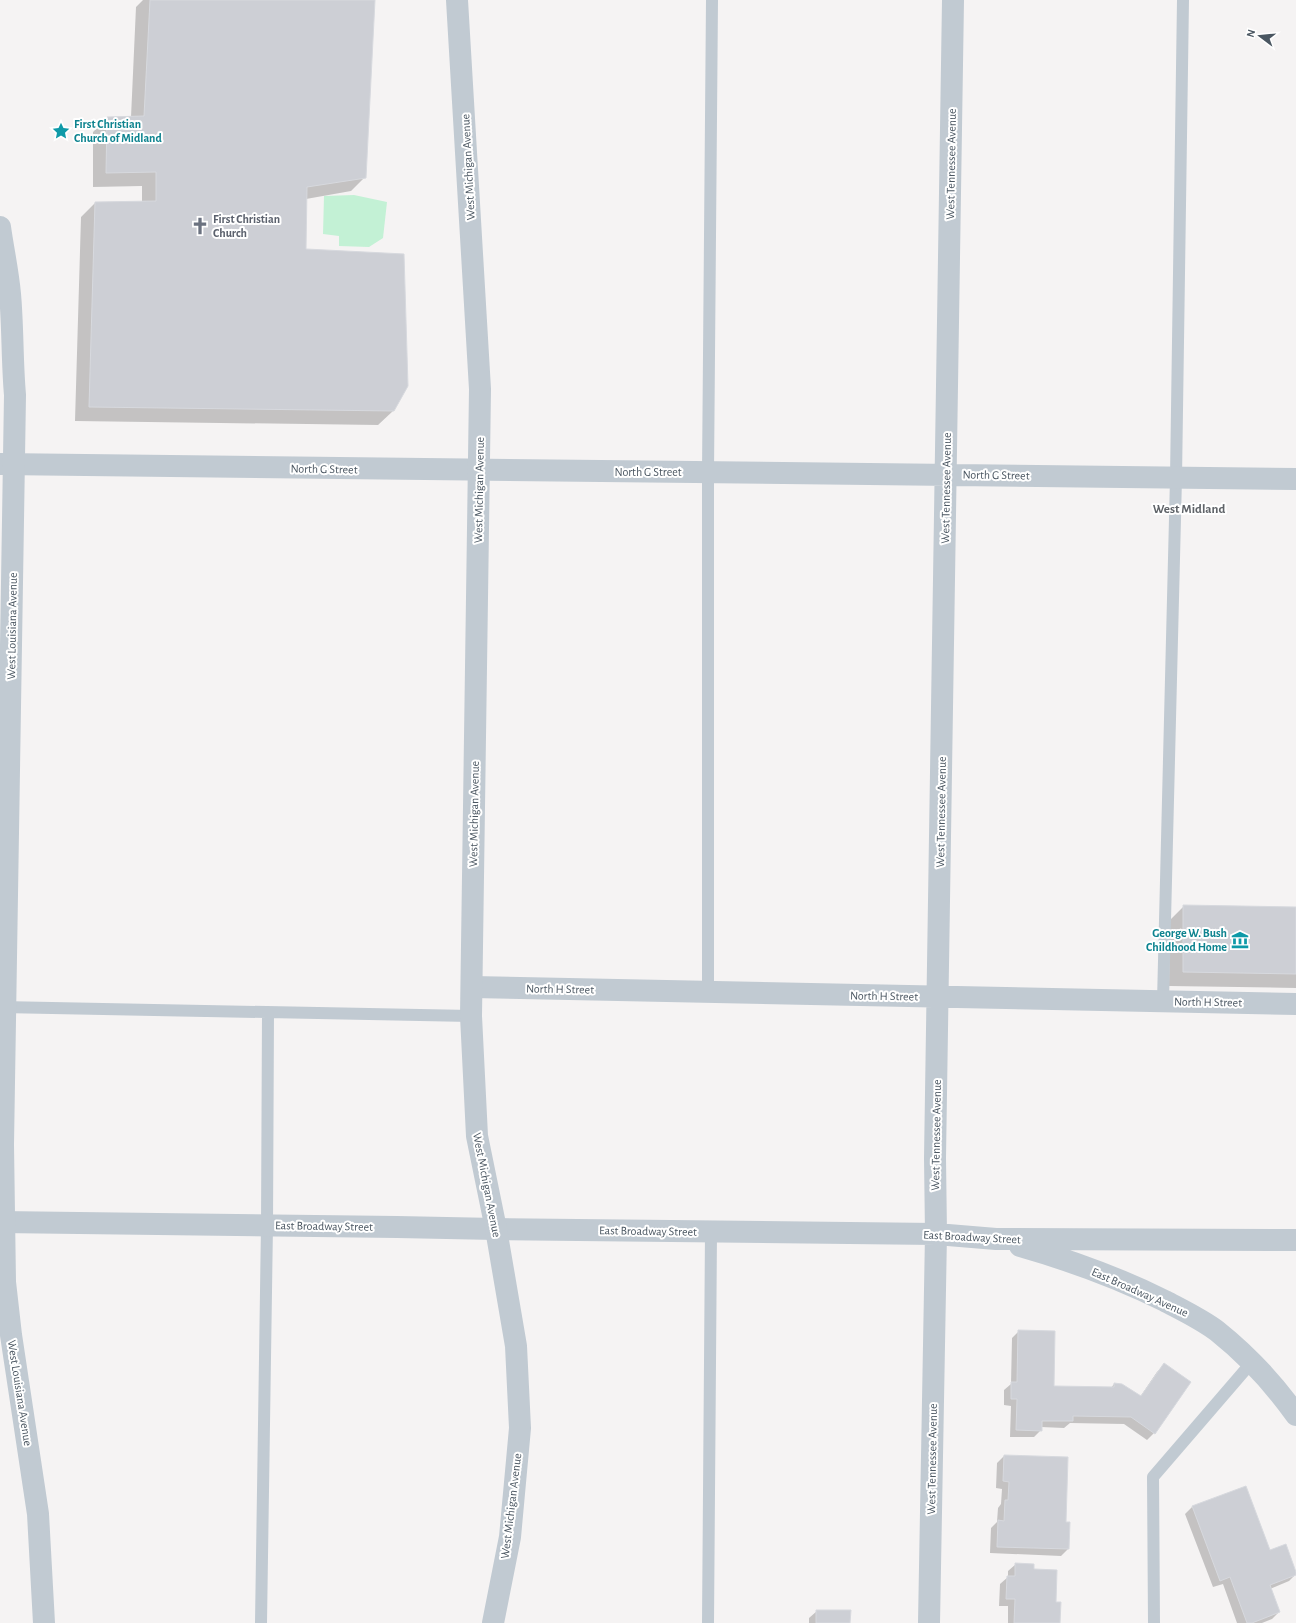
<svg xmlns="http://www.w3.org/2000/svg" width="1296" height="1623" viewBox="0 0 1296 1623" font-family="'Alegreya Sans',sans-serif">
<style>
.green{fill:#c3f1d5}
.shadow{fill:#0003}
.building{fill:#cdcfd5;stroke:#d7d9de}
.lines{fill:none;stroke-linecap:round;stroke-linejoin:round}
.service{stroke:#c1cad2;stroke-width:12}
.minor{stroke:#c1cad2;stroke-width:22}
.tertiary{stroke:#c1cad2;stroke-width:22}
.labels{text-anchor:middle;stroke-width:4;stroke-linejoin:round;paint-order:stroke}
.culture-label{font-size:12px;font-weight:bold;fill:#0d838f;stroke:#fff;text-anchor:start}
.street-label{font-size:12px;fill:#4a5661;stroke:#fff}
.worship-label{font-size:12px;font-weight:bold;fill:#5b616d;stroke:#fff;text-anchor:start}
.neighbourhood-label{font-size:13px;font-weight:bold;fill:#5f6368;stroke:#fff}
</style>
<rect width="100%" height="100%" fill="#f5f3f3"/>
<!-- green -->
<path class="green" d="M354,195L387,202L383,238L369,247L339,246V236L323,234L324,196Z"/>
<!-- shadow -->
<path class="shadow" d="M143,0H374L365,177L351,191L306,199L305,250L393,411L378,425L75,421L81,217L95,203L142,202V186L93,187V132L107,118L131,117L136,7Z
M1184,906L1296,908V988L1169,986L1170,920Z
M1019,1331L1053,1387L1111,1388L1114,1384L1140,1397L1157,1372L1164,1365L1154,1433L1147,1440L1124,1424L1070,1423L1064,1428L1041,1427V1430L1034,1437H1010L1011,1406L1004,1405V1390L1011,1384L1012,1338Z
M1004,1456L1065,1523L1068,1549L1061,1556L990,1553L991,1528L997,1522L998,1508L1001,1504L1002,1489L996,1488L997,1463Z
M1245,1487L1269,1552L1296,1574L1289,1581L1270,1589L1279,1612L1272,1619L1262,1623H1237L1223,1584L1213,1587L1185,1514L1192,1507Z
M1016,1564L1033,1570L1055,1603L1059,1623H1008V1606H999L1000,1584L1008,1577V1571Z
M817,1611L849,1623H809V1618Z"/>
<!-- building -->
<path class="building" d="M150,0H375L366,178L307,187L306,249L404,254L408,386L394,411L89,407L95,202L156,201V172L106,173L107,117L144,116Z
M1183,905L1296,907V974L1183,972Z
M1018,1330L1055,1331L1054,1386L1114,1387V1383L1122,1384L1141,1396L1164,1363L1191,1382L1155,1434L1131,1417L1073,1416V1421H1042V1431L1016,1430L1017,1399H1011V1382H1017Z
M1004,1455L1068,1457L1066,1522H1070L1069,1549L997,1547L998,1520L1004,1521L1005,1500H1008L1009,1482L1003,1481Z
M1246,1486L1270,1550L1286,1544L1296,1572V1575L1270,1585L1280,1612L1252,1623H1247L1230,1577L1220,1581L1192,1506Z
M1015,1563L1034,1564V1569L1057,1570L1056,1602H1061L1060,1623H1014L1015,1599H1006L1007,1576H1015Z
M816,1610H851L850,1623H816Z"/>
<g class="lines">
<!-- service -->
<path class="service" d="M708,992V473L712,0
M1163,1001L1176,478L1183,0
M1,1007L471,1016
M261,1623L267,1225L268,1012
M708,1623L711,1232
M1154,1623L1153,1477L1252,1362"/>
<!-- minor -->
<path class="minor" d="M0,464L1296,479
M472,987L1296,1004
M0,1222L397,1227L496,1229L936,1234L996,1239L1296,1240
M1020,1246C1069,1260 1119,1278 1165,1301C1182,1310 1201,1319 1217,1331C1247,1355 1274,1384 1296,1415
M929,1623L936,1234L935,1158L953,0"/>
<!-- tertiary -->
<path class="tertiary" d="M457,0L480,389L471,1016L477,1136L496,1229L516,1346L520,1428L510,1537L493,1623
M0,227C3,249 8,271 10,294C13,327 12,361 15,395L3,1145L5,1282L11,1335L38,1514L44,1623"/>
</g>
<!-- icons -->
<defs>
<g id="sight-bare" transform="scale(1.38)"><path d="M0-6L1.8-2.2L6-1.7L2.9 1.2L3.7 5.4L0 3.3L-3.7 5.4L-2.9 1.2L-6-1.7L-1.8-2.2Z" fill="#0f9aa8" stroke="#fff" stroke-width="2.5" paint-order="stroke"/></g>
<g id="church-bare" transform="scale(1.38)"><path d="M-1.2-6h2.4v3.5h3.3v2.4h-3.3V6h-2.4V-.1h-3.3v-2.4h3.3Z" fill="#6b7280" stroke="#fff" stroke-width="2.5" paint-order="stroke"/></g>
<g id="museum-bare" transform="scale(1.38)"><path d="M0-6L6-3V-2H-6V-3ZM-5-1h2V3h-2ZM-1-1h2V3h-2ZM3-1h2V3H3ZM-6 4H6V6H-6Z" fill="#0f9aa8" stroke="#fff" stroke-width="2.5" paint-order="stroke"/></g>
</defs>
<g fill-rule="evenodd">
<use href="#sight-bare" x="61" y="131"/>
<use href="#church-bare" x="200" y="226"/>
<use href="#museum-bare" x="1240" y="940"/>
</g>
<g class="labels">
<!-- culture labels -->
<g class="culture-label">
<text x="74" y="128">First Christian<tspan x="74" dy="14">Church of Midland</tspan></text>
<text x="1227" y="937" text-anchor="end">George W. Bush<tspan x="1227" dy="14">Childhood Home</tspan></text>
</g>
<!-- street labels -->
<g class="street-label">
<text transform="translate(951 164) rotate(-89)" y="4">West Tennessee Avenue</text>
<text transform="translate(468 167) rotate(-93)" y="4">West Michigan Avenue</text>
<text transform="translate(324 469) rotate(1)" y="4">North G Street</text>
<text x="648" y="476">North G Street</text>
<text transform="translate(996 475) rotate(1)" y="4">North G Street</text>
<text transform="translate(946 488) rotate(-89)" y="4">West Tennessee Avenue</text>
<text transform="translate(479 490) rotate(-89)" y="4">West Michigan Avenue</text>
<text transform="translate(12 626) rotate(-89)" y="4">West Louisiana Avenue</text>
<text transform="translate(941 812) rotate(-89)" y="4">West Tennessee Avenue</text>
<text transform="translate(474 814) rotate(-89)" y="4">West Michigan Avenue</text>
<text transform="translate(560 989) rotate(1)" y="4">North H Street</text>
<text transform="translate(884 996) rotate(1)" y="4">North H Street</text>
<text transform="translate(1208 1002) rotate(1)" y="4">North H Street</text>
<text transform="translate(936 1135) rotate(-89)" y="4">West Tennessee Avenue</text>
<text transform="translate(487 1185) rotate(79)" y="4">West Michigan Avenue</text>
<text transform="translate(324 1226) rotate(1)" y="4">East Broadway Street</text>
<text transform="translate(648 1231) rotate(1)" y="4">East Broadway Street</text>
<text transform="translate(972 1237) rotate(3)" y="4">East Broadway Street</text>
<text transform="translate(1140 1292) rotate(24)" y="4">East Broadway Avenue</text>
<text transform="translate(20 1393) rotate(81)" y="4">West Louisiana Avenue</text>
<text transform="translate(932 1459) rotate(-89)" y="4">West Tennessee Avenue</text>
<text transform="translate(511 1506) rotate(-83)" y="4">West Michigan Avenue</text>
</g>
<!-- worship labels -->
<g class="worship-label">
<text x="213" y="223">First Christian<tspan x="213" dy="14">Church</tspan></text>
</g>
<!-- neighbourhood labels -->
<g class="neighbourhood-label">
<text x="1189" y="513">West Midland</text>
</g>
</g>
<!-- north arrow -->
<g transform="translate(1260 36) rotate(286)" stroke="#ffffff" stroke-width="3" paint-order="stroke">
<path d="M0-3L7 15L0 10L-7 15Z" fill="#4a5661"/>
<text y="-6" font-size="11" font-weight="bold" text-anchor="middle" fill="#4a5661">N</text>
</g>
</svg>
